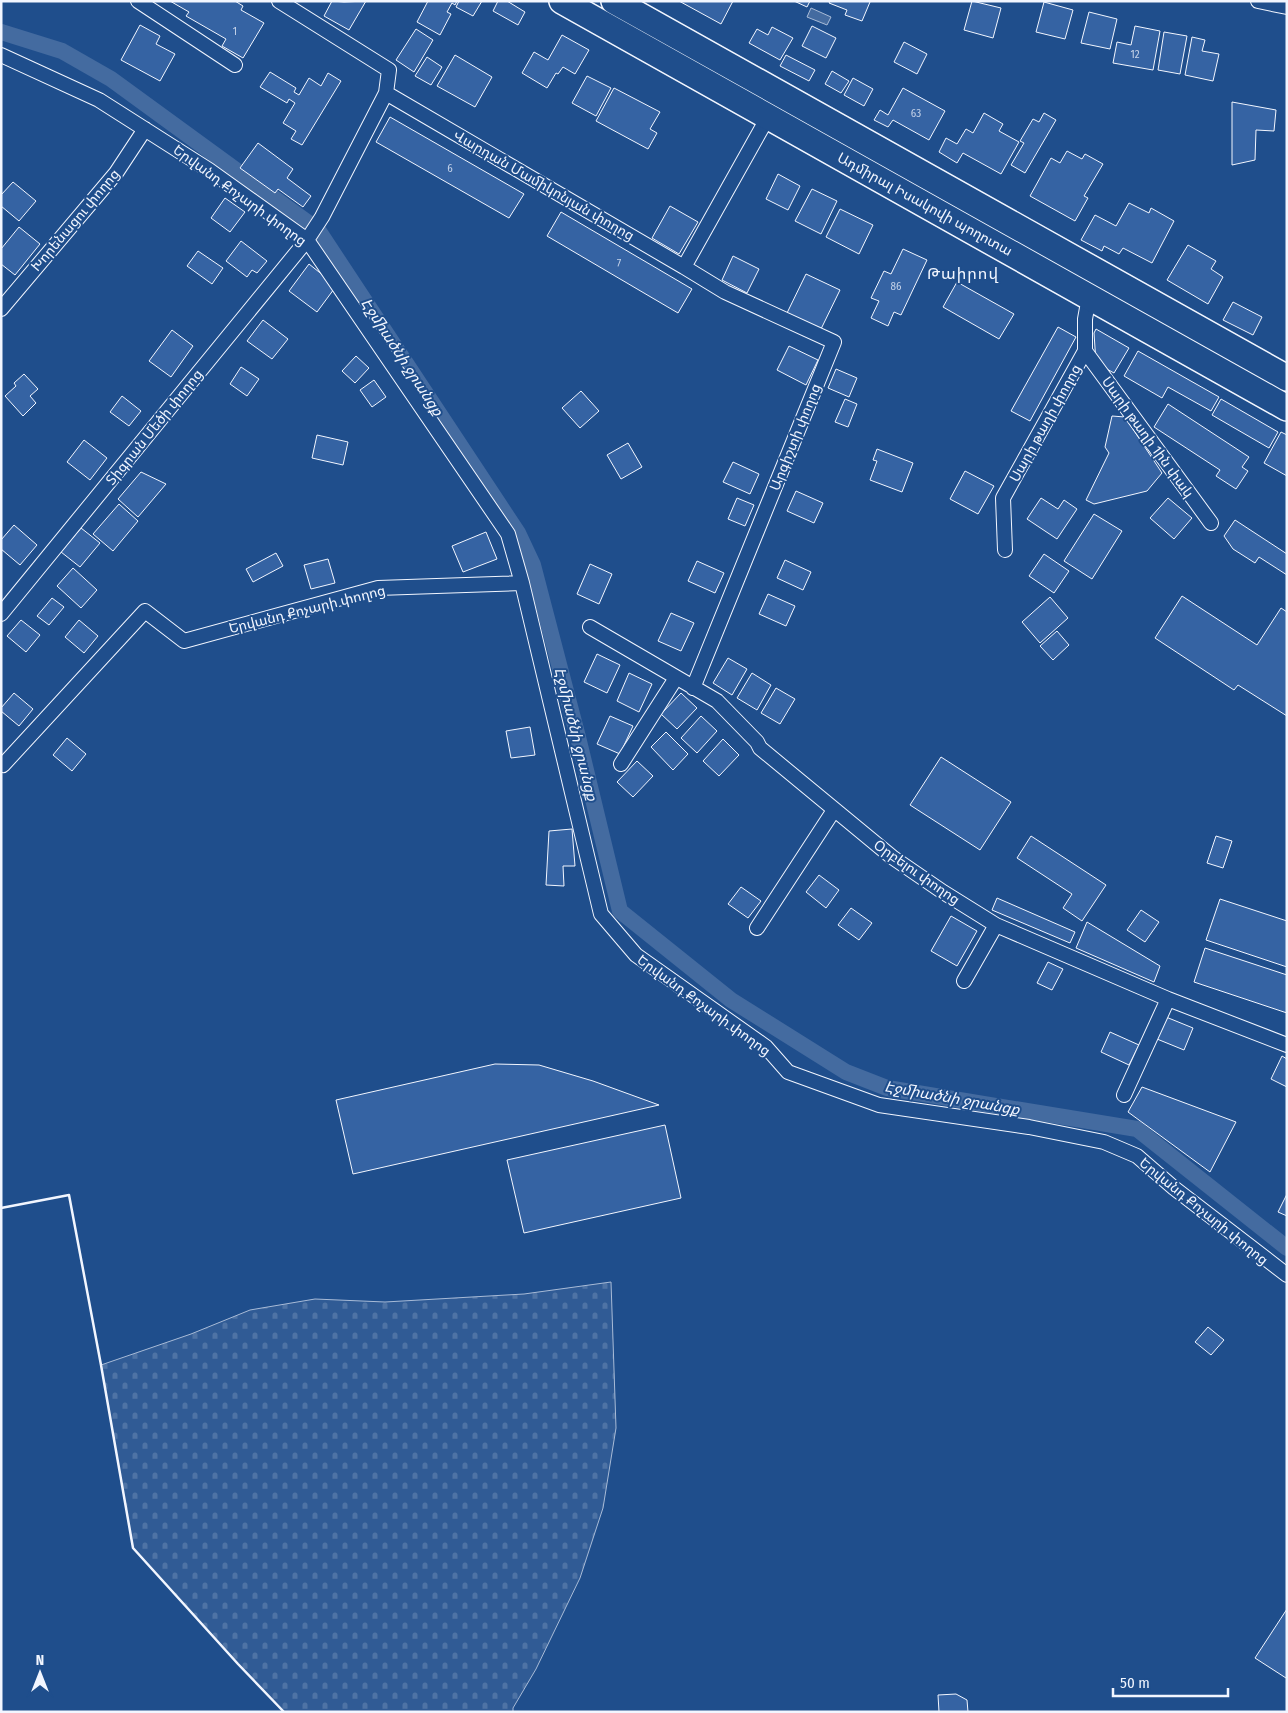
<svg xmlns="http://www.w3.org/2000/svg" width="1288" height="1713" viewBox="0 0 1288 1713" font-family="'Fira Sans Condensed','Noto Sans Armenian',sans-serif">
<style>
.cemetery{fill:url(#cemetery-stones);stroke:#a8bbd7}
.water{fill:url(#water-ripples);stroke:#a8bbd7}
.lines{fill:none;stroke-linecap:round;stroke-linejoin:round}
.canal{stroke:#446ba0;stroke-width:16}
.building{fill:#3563a3;stroke:#f2f6ff}
.street-casing{stroke:#f2f6ff;stroke-width:16}
.highway-casing{stroke:#f2f6ff;stroke-width:28}
.street{stroke:#1f4e8c;stroke-width:14}
.highway{stroke:#1f4e8c;stroke-width:25}
.wall{stroke:#f2f6ff;stroke-width:2.5}
.labels{text-anchor:middle;stroke-width:4;stroke-linejoin:round;paint-order:stroke}
.number-label{font-size:11px;fill:#c3d1e8}
.street-label{font-size:14px;fill:#f2f6ff;stroke:#1f4e8c}
.water-label{font-size:15px;font-style:italic;fill:#f2f6ff;stroke:#1f4e8c}
.quarter-label{font-size:16px;letter-spacing:1px;fill:#f2f6ff;stroke:#1f4e8c}
</style>
<defs>
<pattern id="cemetery-stones" width="16" height="16" patternUnits="userSpaceOnUse" patternTransform="scale(1.25)"><rect width="16" height="16" fill="#305b95"/><path d="M2 7V4a2 2 0 0 1 4 0v3zM10 15v-3a2 2 0 0 1 4 0v3z" fill="#4e73a5"/></pattern>
<pattern id="water-ripples" width="26" height="14" patternUnits="userSpaceOnUse" patternTransform="scale(1.25)"><rect width="26" height="14" fill="#446ba0"/><path d="M2 4q2-2 4 0t4 0M15 11q2-2 4 0t4 0" fill="none" stroke="#5f81ae"/></pattern>
</defs>
<rect width="100%" height="100%" fill="#1f4e8c"/>
<!-- cemetery -->
<path class="cemetery" d="M611,1282L616,1428L603,1508L580,1578L536,1669L513,1708V1712H284L238,1664L133,1548L101,1365L191,1334L250,1310L315,1299L385,1302L524,1294Z"/>
<!-- water -->
<path class="water" d="M811,8L831,17L827,25L807,17Z"/>
<g class="lines">
<!-- canal -->
<path class="canal" d="M1,32L62,51L111,79L318,230L518,533L533,565L578,737L620,911L731,1000L846,1072L887,1088L1137,1129L1287,1248"/>
</g>
<!-- building -->
<path class="building" d="M170,1H235L243,6L241,10L264,23L243,58L222,46L226,39L186,16L189,12Z
M332,1L344,2L366,1L349,30L324,16Z
M428,1H457L455,5L452,3L447,12L451,14L440,35L417,22Z
M459,1H482L473,16L456,7Z
M498,1H507L525,12L518,25L493,11Z
M679,1H733L721,24Z
M794,1H810L807,7Z
M830,1H868L870,2L862,21L845,15L847,10L829,3Z
M972,1L1001,8L993,38L964,30Z
M1044,2L1073,10L1065,39L1036,32Z
M1089,12L1117,19L1110,49L1081,43Z
M140,25L160,36L156,44L175,54L160,81L121,60Z
M812,26L836,38L826,58L802,46Z
M1135,26L1160,31L1153,70L1113,63L1117,42L1131,45Z
M772,27L793,38L780,60L749,43L757,29L768,35Z
M416,29L433,40L414,72L396,60Z
M1164,32L1187,36L1180,74L1158,70Z
M562,35L589,50L575,74L563,67L558,74L556,73L547,88L522,73L534,52L548,60Z
M1192,37L1205,40L1202,51L1219,54L1213,81L1185,75Z
M904,42L927,54L917,74L894,62Z
M455,55L492,77L475,107L437,86Z
M786,55L815,70L809,81L780,66Z
M427,57L442,67L431,85L415,76Z
M832,71L849,81L841,93L825,84Z
M270,72L296,88L294,92L299,95L309,78L321,86L328,73L341,81L302,145L291,139L296,131L283,123L295,103L289,99L287,103L260,87Z
M587,76L611,88L596,116L572,103Z
M853,78L873,89L864,106L844,95Z
M614,88L660,112L650,129L657,133L648,149L596,121Z
M903,88L945,111L929,140L893,120L888,127L874,120L880,110L888,115Z
M1232,102L1276,110L1274,131L1256,130L1255,160L1232,165Z
M984,113L1003,124L999,131L1019,142L1001,174L963,153L957,163L939,152L946,138L957,144L966,129L973,133Z
M1044,113L1056,120L1025,173L1011,165L1024,143L1020,141L1033,119L1039,122Z
M390,117L524,194L509,218L376,142Z
M258,143L293,169L287,178L311,196L303,207L278,189L275,193L240,168Z
M1067,151L1082,159L1085,154L1103,164L1084,196L1088,198L1075,221L1030,196L1051,158L1060,163Z
M778,174L800,186L788,210L766,199Z
M13,182L36,201L19,221L1,206V195Z
M812,189L837,201L821,234L795,221Z
M225,198L245,212L230,232L211,218Z
M1129,203L1149,213L1151,208L1174,221L1152,263L1123,248L1119,254L1104,246L1102,251L1081,240L1095,215L1116,226Z
M670,206L698,222L679,254L652,238Z
M840,209L873,225L859,254L826,237Z
M561,212L692,289L678,313L547,236Z
M19,227L40,244L15,275L1,264V249Z
M241,241L267,261L257,273L252,270L247,277L226,261Z
M1188,245L1216,261L1211,269L1223,277L1208,304L1167,280Z
M903,249L927,260L901,315L894,312L888,326L871,318L879,301L871,298L884,271L891,274Z
M198,251L223,268L212,284L187,266Z
M733,256L759,269L747,293L722,280Z
M309,264L329,280L334,289L317,312L289,291Z
M806,274L840,290L821,329L787,313Z
M957,282L1014,314L999,339L943,307Z
M1233,302L1262,317L1253,335L1223,320Z
M263,320L288,339L272,359L247,341Z
M1058,327L1076,337L1030,421L1011,411Z
M1096,329L1129,348L1114,373L1096,363L1094,333Z
M172,330L193,346L171,377L149,361Z
M789,346L818,360L806,385L777,370Z
M1138,351L1219,397L1211,411L1168,387L1162,398L1124,376Z
M356,356L369,368L355,383L342,371Z
M241,367L259,379L247,396L230,384Z
M836,369L857,378L849,397L828,388Z
M24,374L38,389L30,396L36,403L23,416L5,396L16,386L14,383Z
M374,380L386,397L372,407L360,390Z
M581,391L599,411L580,428L562,408Z
M122,396L141,411L129,426L110,412Z
M845,399L857,404L848,427L835,422Z
M1221,399L1278,432L1269,448L1212,415Z
M1168,404L1249,457L1242,467L1248,471L1236,489L1216,476L1220,470L1154,427Z
M1112,416L1125,417L1162,473L1147,491L1094,504L1086,500L1109,453L1105,447Z
M1281,432L1287,435V476L1264,463Z
M317,435L348,442L343,465L312,458Z
M84,440L107,458L90,480L67,462Z
M628,443L642,467L621,479L607,455Z
M877,449L913,463L902,492L870,480L877,461L873,460Z
M733,462L759,474L750,494L723,482Z
M965,471L994,486L978,514L950,499Z
M141,472L166,484L138,517L118,499Z
M796,491L823,503L814,523L787,511Z
M737,498L754,505L745,526L728,519Z
M1041,498L1058,509L1064,500L1077,509L1057,539L1027,519Z
M1168,498L1192,518L1174,539L1150,518Z
M119,504L138,521L113,551L93,534Z
M1094,514L1122,531L1092,579L1064,561Z
M1235,520L1287,554V575L1259,557L1255,563L1233,549L1224,536Z
M14,525L37,545L20,565L1,549V540Z
M81,528L100,543L80,567L61,552Z
M486,532L497,559L463,572L452,546Z
M276,553L283,566L253,582L246,569Z
M1044,554L1069,571L1054,593L1029,576Z
M328,559L335,583L311,589L304,565Z
M785,560L811,572L803,590L777,578Z
M697,561L724,573L715,593L688,581Z
M590,564L612,574L599,604L577,594Z
M73,568L97,590L81,608L57,586Z
M768,594L795,606L786,626L759,614Z
M1182,596L1257,645L1281,608L1287,612V716L1238,685L1234,690L1155,638Z
M1050,597L1068,618L1040,643L1022,622Z
M52,598L64,607L49,625L37,616Z
M671,613L694,623L681,651L658,641Z
M21,620L40,635L26,652L7,636Z
M79,620L98,636L84,653L65,637Z
M1057,631L1069,645L1053,660L1040,646Z
M597,654L620,665L607,693L584,682Z
M728,658L747,669L732,695L713,683Z
M629,673L652,684L639,712L617,701Z
M752,673L771,685L757,710L737,698Z
M776,688L795,699L780,724L761,713Z
M14,693L33,709L19,726L1,711V708Z
M681,693L697,708L677,729L661,714Z
M610,716L633,726L620,754L597,744Z
M701,716L717,731L697,753L681,738Z
M530,727L535,755L511,758L506,731Z
M666,732L688,754L673,770L651,747Z
M67,738L86,754L72,771L53,755Z
M723,739L739,755L719,776L703,761Z
M941,757L1011,802L980,850L910,805Z
M637,761L653,776L633,797L617,782Z
M572,829L575,866H563L564,886L546,885L549,831Z
M1031,836L1106,885L1082,921L1063,908L1072,894L1017,858Z
M1216,836L1232,841L1223,868L1207,863Z
M819,875L839,890L826,908L806,892Z
M741,887L761,901L748,918L728,904Z
M997,898L1075,932L1070,943L992,910Z
M1220,899L1287,921V967L1206,940Z
M851,908L872,923L859,940L838,925Z
M1141,910L1159,922L1145,942L1127,930Z
M951,916L977,931L957,966L931,951Z
M1087,922L1160,966L1154,982L1076,948Z
M1205,948L1287,975V1013L1194,982Z
M1048,962L1063,969L1052,990L1037,983Z
M1166,1017L1193,1028L1184,1050L1157,1039Z
M1110,1032L1139,1045L1129,1065L1101,1052Z
M1282,1056L1287,1059V1087L1271,1079Z
M495,1064L539,1065L593,1081L659,1105L353,1174L336,1100Z
M1142,1087L1236,1122L1210,1172L1128,1112Z
M665,1125L681,1198L524,1233L507,1160Z
M1287,1194V1216L1278,1212Z
M1208,1327L1224,1340L1211,1355L1195,1342Z
M1287,1609V1677L1286,1678L1255,1658Z
M956,1694L967,1700L968,1712H939L938,1695Z"/>
<g class="lines">
<!-- street casing -->
<g class="street-casing">
<path id="street" d="M138,1L235,65
M279,1L389,70L386,93L684,267L768,117
M1258,1L1287,7
M1,55L99,100L209,170L307,240L508,534L522,583L601,914L636,955L766,1047L788,1072L879,1105L1029,1127L1104,1142L1137,1156L1174,1188L1287,1275
M684,267L725,292L834,342L693,688
M1,309L116,173L145,129
M1085,351L1211,523
M1005,550L1003,498L1085,351V319L1089,297
M1,614L307,240L322,217L386,93
M590,627L717,701L757,742L760,748L892,857L943,892L996,925L1168,999L1287,1045
M1,764L3,765L145,611L184,641L378,588L522,583
M621,764L676,678
M757,928L834,810
M964,981L996,925
M1124,1095L1168,999"/>
</g>
<!-- highway casing -->
<g class="highway-casing">
<path id="highway" d="M562,1L1287,408
M614,1L1287,378"/>
</g>
<!-- street -->
<use href="#street" class="street"/>
<!-- highway -->
<use href="#highway" class="highway"/>
<!-- wall -->
<path class="wall" d="M1,1208L69,1195L101,1365L133,1548L238,1664L284,1712"/>
</g>
<g class="labels">
<!-- number labels -->
<g class="number-label">
<text x="235" y="35">1</text>
<text x="1135" y="58">12</text>
<text x="916" y="117">63</text>
<text x="450" y="172">6</text>
<text x="619" y="267">7</text>
<text x="896" y="290">86</text>
</g>
<!-- street labels -->
<g class="street-label">
<text transform="translate(544 185) rotate(30)" y="5">Վարդան Մամիկոնյան փողոց</text>
<text transform="translate(240 195) rotate(36)" y="5">Երվանդ Քոչարի փողոց</text>
<text transform="translate(925 204) rotate(29)" y="5">Ադմիրալ Իսակովի պողոտա</text>
<text transform="translate(75 220) rotate(-50)" y="5">Խորենացու փողոց</text>
<text transform="translate(1045 423) rotate(-61)" y="5">Սարի թաղի փողոց</text>
<text transform="translate(154 427) rotate(-51)" y="5">Տիգրան Մեծի փողոց</text>
<text transform="translate(795 437) rotate(-68)" y="5">Արգիշտի փողոց</text>
<text transform="translate(1148 437) rotate(54)" y="5">Սարի թաղի 1ին փակ</text>
<text transform="translate(307 609) rotate(-14)" y="5">Երվանդ Քոչարի փողոց</text>
<text transform="translate(917 872) rotate(35)" y="5">Օրբելու փողոց</text>
<text transform="translate(704 1005) rotate(36)" y="5">Երվանդ Քոչարի փողոց</text>
<text transform="translate(1204 1211) rotate(39)" y="5">Երվանդ Քոչարի փողոց</text>
</g>
<!-- water labels -->
<g class="water-label">
<text transform="translate(402 357) rotate(57)" y="5">Էջմիածնի ջրանցք</text>
<text transform="translate(576 734) rotate(76)" y="5">Էջմիածնի ջրանցք</text>
<text transform="translate(952 1098) rotate(10)" y="5">Էջմիածնի ջրանցք</text>
</g>
<!-- quarter labels -->
<g class="quarter-label">
<text x="963" y="279">Թաիրով</text>
</g>
</g>
<!-- border -->
<rect width="1288" height="1713" fill="none" stroke="#f2f6ff" stroke-width="5"/>
<!-- north arrow -->
<g transform="translate(40 1673)" stroke="#1f4e8c" stroke-width="4" paint-order="stroke">
<path d="M0-4L9 19L0 12L-9 19Z" fill="#f2f6ff"/>
<text y="-8" font-size="14" font-weight="bold" text-anchor="middle" fill="#f2f6ff">N</text>
</g>
<!-- scale -->
<path d="M1113 1688v8h115v-8" fill="none" stroke="#f2f6ff" stroke-width="2.5"/>
<text x="1120" y="1688" font-size="15" fill="#f2f6ff" stroke="#1f4e8c" stroke-width="4" paint-order="stroke">50 m</text>
</svg>
